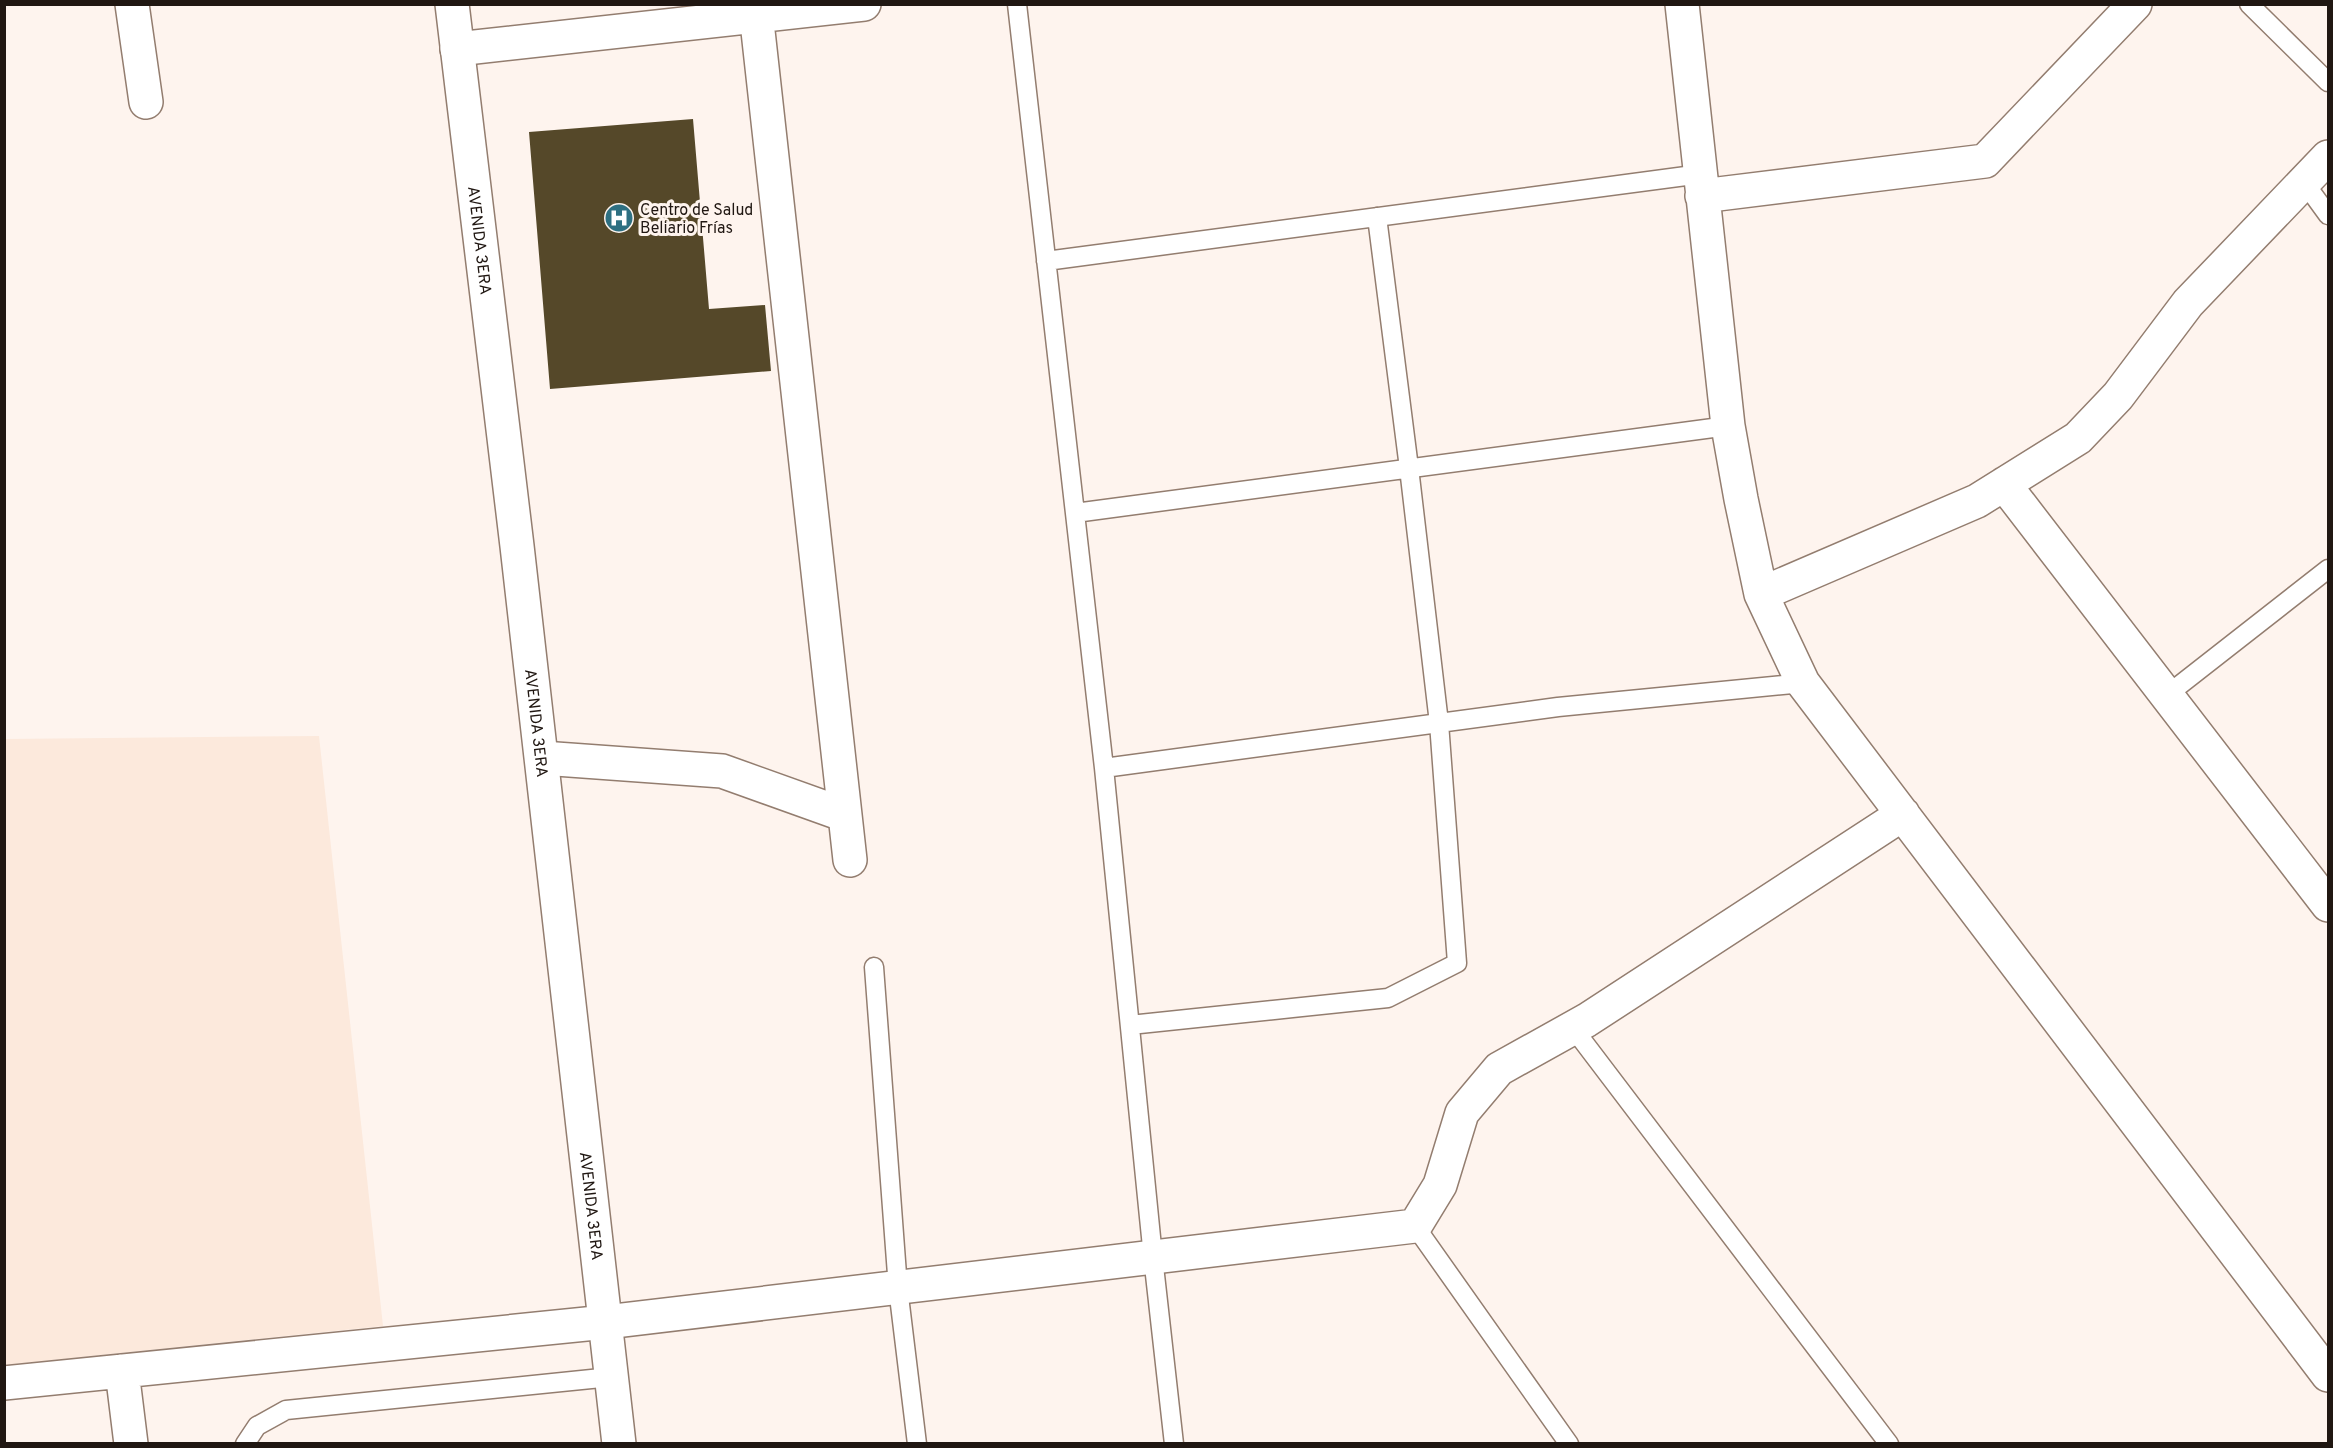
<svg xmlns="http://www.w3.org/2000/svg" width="2333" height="1448" viewBox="0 0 2333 1448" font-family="Overpass,sans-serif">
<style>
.built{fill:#fce9dc}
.building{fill:#554829}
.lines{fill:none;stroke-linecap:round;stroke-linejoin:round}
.service-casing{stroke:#937d6f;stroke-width:21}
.minor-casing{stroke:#937d6f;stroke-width:36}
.tertiary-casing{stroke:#937d6f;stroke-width:36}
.service{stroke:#fff;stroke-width:18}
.minor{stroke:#fff;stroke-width:33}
.tertiary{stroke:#fff;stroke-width:33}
.labels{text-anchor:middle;stroke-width:6;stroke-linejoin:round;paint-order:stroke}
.poi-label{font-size:16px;fill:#201712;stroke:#fef4ee;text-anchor:start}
.street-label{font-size:16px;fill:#201712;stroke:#fef4ee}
</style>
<rect width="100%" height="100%" fill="#fef4ee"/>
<!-- built -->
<path class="built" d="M319,736L383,1326L5,1365V739Z"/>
<!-- building -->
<path class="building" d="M693,119L709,309L765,305L771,371L550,389L529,132Z"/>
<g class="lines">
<!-- service casing -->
<g class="service-casing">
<path id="service" d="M1017,4L1104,768L1153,1257L1174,1444
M2249,4L2328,82
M2304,182L2328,215
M1046,261L1701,174
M1075,513L1728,426
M2167,695L2328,569
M1104,768L1558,707L1803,683
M874,967L898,1288L917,1444
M1130,1025L1388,998L1457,963L1439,723L1409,468L1377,217
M1573,1028L1889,1444
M1415,1226L1569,1444
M245,1444L257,1426L286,1410L611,1377"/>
</g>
<!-- minor casing -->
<g class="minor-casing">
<path id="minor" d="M132,4L146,102L132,4
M755,4L850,860
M1682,4L1728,426L1741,499L1761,594L1803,683L2328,1375
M457,49L864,4
M1702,196L1985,161L2135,4
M2004,484L2328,905
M1761,594L1977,501L2078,438L2118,396L2188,303L2328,157
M542,758L722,771L845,815
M122,1371L131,1444
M4,1383L606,1322L1415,1226L1440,1185L1462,1113L1499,1069L1587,1020L1903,814"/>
</g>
<!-- tertiary casing -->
<g class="tertiary-casing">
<g id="tertiary">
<path id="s1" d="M452,4L517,546L619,1444"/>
</g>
</g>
<!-- service -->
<use href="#service" class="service"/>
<!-- minor -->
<use href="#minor" class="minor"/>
<!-- tertiary -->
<use href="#tertiary" class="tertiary"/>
</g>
<!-- icons -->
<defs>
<g id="hospital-disc" transform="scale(1.5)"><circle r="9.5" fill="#2e7082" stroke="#fef4ee"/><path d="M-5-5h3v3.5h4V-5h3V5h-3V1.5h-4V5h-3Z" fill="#fff"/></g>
</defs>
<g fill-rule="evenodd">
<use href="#hospital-disc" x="619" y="218"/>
</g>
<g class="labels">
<!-- poi labels -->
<g class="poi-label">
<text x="640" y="215">Centro de Salud<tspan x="640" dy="18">Beliario Frías</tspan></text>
</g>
<!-- street labels -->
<g class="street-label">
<text dy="6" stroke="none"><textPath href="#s1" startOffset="238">AVENIDA 3ERA</textPath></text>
<text dy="6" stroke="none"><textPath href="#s1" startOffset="724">AVENIDA 3ERA</textPath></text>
<text dy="6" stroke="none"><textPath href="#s1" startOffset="1210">AVENIDA 3ERA</textPath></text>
</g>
</g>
<!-- border -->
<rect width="2333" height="1448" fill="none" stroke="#201712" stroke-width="12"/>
</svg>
